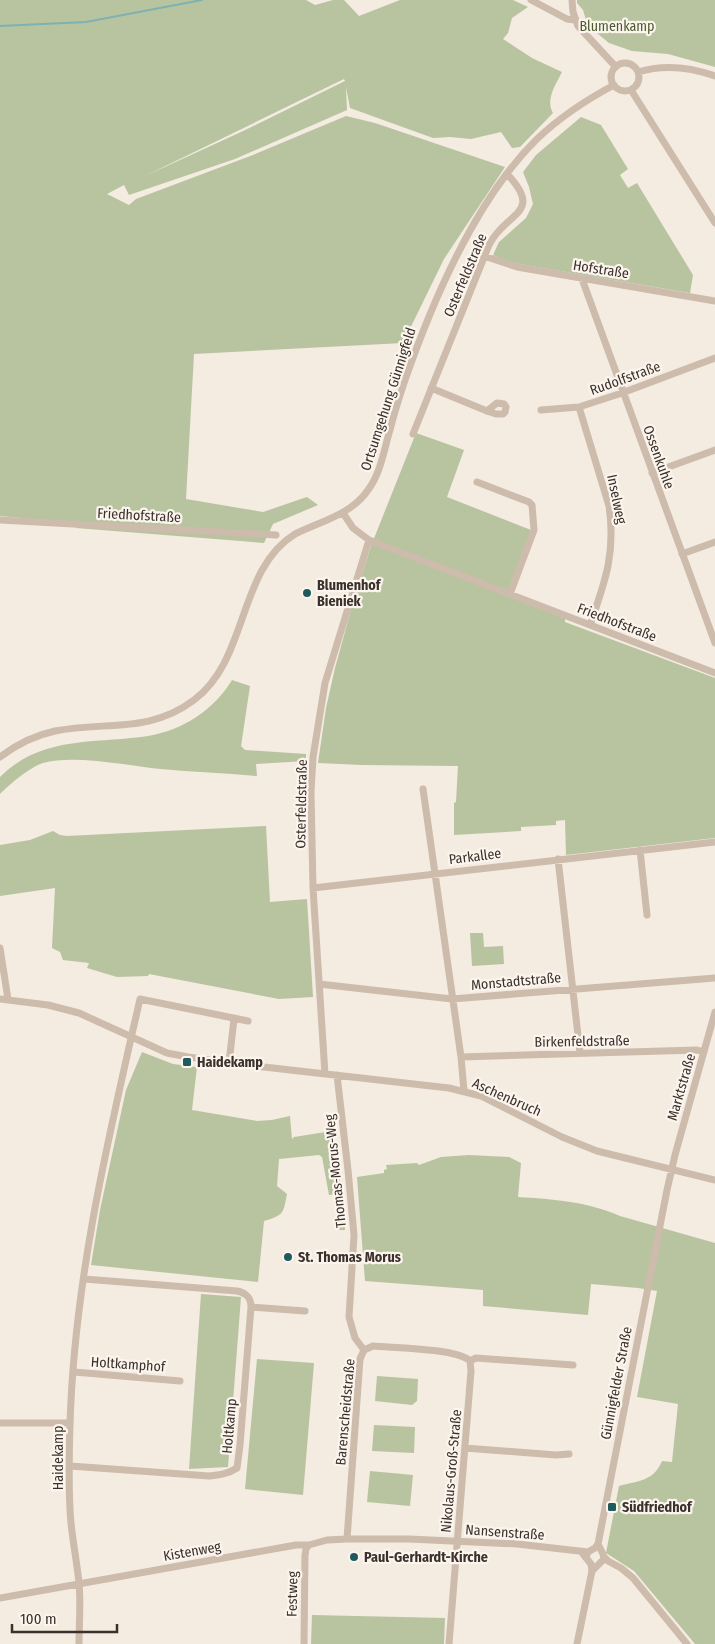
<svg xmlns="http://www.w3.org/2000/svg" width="715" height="1644" viewBox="0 0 715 1644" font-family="'Fira Sans Condensed',sans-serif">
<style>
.green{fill:#b8c4a0;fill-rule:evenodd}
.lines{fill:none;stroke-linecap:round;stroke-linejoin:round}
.stream{stroke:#7fb0b2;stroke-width:2}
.minor{stroke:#cdbbac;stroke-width:7}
.poi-dot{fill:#1f5a5e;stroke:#fbf5ee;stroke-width:2}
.labels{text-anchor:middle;stroke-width:4.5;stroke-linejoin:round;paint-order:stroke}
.park-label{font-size:14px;fill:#4a5a2e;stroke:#fbf5ee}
.street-label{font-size:14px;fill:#3b302b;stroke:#fbf5ee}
.poi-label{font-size:14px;font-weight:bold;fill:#3b302b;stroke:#fbf5ee;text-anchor:start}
</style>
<rect width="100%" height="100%" fill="#f4ebe1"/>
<!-- green -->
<path class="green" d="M0,0H306L315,5L333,0H344L359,16L400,0H513L528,7L512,18L508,33L503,39L532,58L562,72C556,84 545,100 553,113L520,147L512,148L501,132L471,139L450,137L433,138L350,108L346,87L347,110L235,159L129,195L124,185L107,194L129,205L136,199L253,155L346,116L375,123L505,167L444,259L403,343L194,354L186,499L263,512L307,497L318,505L273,524L264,543L76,528L75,523L0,516ZM344,79L345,81L241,132L145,176Z
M577,0H715V67L668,54L632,51L609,43L592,29L587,23L583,10L577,3Z
M581,117L601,125L628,169L620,175L628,188L637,183L693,275L690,293L519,264L503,260L493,255L499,242L526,218L533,204L529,187L523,172L536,155Z
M416,433L464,450L447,497L531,530L506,596L565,618V622L715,678V838L566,855L565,820L556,821V825L521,827V831L454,835V803L456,802L458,766L362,765L318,763L326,708L335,668L352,606L371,546Z
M232,680L250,686L241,746L245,750L306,754V761L256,764L257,776C225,773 193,772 161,769C129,766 74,754 43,763C30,767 10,784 0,794V777C42,735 95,744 148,736C183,730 214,710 232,680Z
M266,826L270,902L307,899L313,997L279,999L149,974L148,976L117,977L87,968L89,963L63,960L60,952L52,948L55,888L0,896V845L30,840L53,831L60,835L67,836Z
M470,933H483L484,947L503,946L504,964L472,966Z
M142,1052L173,1064L197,1067L192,1110L257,1121L272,1120L290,1116L292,1139L294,1137L332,1131L344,1205L345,1230H339L338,1194L329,1195L322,1157L319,1155L279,1159L277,1186L287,1194C283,1214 284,1215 264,1221L258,1282L91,1265L100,1210L126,1090Z
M469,1155L509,1157L521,1163L518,1197C552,1199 589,1202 620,1216L715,1243V1644H695L634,1571L606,1553L619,1486C638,1481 654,1481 662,1461L672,1462L678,1404L637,1397L657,1291L638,1288L591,1284L588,1315L483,1306V1290L365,1281L357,1177L384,1173V1170L387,1169L386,1165L417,1163L419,1165L441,1157Z
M201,1294L241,1297L228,1467L189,1469Z
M257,1359L314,1363L303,1495L245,1489Z
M377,1376L418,1379L417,1401L412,1405L375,1401Z
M374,1425L415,1427L414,1453L372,1451Z
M370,1471L413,1475L410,1506L367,1502Z
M312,1615L445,1618L444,1644H311Z"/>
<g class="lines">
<!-- stream -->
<path class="stream" d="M0,26L86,22L202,0"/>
<!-- minor -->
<path class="minor" d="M531,0L567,19L575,20
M572,0L573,12L578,26L616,67
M611 77a14 14 0 1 1 28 0a14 14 0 1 1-28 0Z
M638,72C664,64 690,67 715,76
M631,90L715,223
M484,256L517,267L715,301
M582,279L715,643
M431,388L487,411L496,414H503L505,412L506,407L504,404L497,403L487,411
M579,407L609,506C616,553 605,582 590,625
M541,410L579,407L622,393L715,358
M413,434L489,245C505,212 545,214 507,174
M652,473L715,450
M477,482L529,502L532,505L534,530L510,594
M343,513L353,528L369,540L715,673
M0,520L276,535
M682,554L715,542
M0,757C16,745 36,735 55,731C105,721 149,734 194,700C249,659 237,570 295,534C321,521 351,515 368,490C381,473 384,449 390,430C394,414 399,398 404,383C432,302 476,199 537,139C560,117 586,100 614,85
M423,789L461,1057L464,1091
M640,850L647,915
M558,859L580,1053
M313,888L715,842
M0,948L8,999
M319,984L452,999L715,978
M0,999L48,1005L79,1013L167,1053L188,1057L264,1067L449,1088L481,1096L562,1137L597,1151L715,1180
M461,1057L697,1050L704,1052
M229,1063L234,1019
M325,1074L313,888L311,792L313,757L325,683L369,540
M337,1075L348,1170L354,1235L349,1317L355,1338L364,1350
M84,1279L237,1291C246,1293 251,1297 251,1307L305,1311
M470,1361L476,1358L573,1365
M74,1372L180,1381
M0,1423H70
M465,1448L556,1455L569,1454
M70,1466L209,1476C219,1475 228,1474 237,1468L240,1445L251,1307
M347,1539L360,1359L364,1350L373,1346C393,1348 456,1348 470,1361
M586,1557L588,1552L595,1548L598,1544L667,1190L675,1155L715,1012
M604,1557L608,1561L621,1568L633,1578L687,1644
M592,1571L604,1559L603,1554L598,1544
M0,1598L296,1545H309L327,1540L347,1539H409L517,1544L588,1552
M79,1644C79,1624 81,1603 79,1583C77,1563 73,1543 71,1523C68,1491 69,1457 70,1425C74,1281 108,1139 140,999L248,1021
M304,1644L305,1555L306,1549L309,1545
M449,1644L471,1371L470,1361
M577,1644L592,1571L591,1564L583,1554"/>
</g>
<!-- markers -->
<g class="poi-dot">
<circle cx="307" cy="593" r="5"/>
<rect x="182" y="1057" width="10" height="10" rx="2.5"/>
<circle cx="288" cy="1257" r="5"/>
<rect x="607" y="1502" width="10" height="10" rx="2.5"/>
<circle cx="354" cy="1557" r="5"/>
</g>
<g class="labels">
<!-- park labels -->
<g class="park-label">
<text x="617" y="31">Blumenkamp</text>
</g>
<!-- street labels -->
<g class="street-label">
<text transform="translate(601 269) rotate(9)" y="5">Hofstraße</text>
<text transform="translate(465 275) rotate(-67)" y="5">Osterfeldstraße</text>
<text transform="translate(625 378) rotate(-20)" y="5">Rudolfstraße</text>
<text transform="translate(388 399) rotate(-72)" y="5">Ortsumgehung Günnigfeld</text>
<text transform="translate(659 457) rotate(70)" y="5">Ossenkuhle</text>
<text transform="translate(617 499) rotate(78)" y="5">Inselweg</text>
<text transform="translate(139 515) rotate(3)" y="5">Friedhofstraße</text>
<text transform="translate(617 622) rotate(21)" y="5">Friedhofstraße</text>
<text transform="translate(301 804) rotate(-89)" y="5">Osterfeldstraße</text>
<text transform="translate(475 856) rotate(-7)" y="5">Parkallee</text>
<text transform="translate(516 981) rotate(-5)" y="5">Monstadtstraße</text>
<text transform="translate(582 1041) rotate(-1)" y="5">Birkenfeldstraße</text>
<text transform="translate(681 1087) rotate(-74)" y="5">Marktstraße</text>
<text transform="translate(507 1097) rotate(24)" y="5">Aschenbruch</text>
<text transform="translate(335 1171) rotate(-96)" y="5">Thomas-Morus-Weg</text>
<text transform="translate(128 1364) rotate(4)" y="5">Holtkamphof</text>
<text transform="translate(616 1383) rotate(-79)" y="5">Günnigfelder Straße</text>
<text transform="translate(345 1412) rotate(-85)" y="5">Barenscheidstraße</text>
<text transform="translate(229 1426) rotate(-85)" y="5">Holtkamp</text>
<text transform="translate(58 1458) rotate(-90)" y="5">Haidekamp</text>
<text transform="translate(451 1471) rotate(-85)" y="5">Nikolaus-Groß-Straße</text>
<text transform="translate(505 1532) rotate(4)" y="5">Nansenstraße</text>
<text transform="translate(192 1551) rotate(-10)" y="5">Kistenweg</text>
<text transform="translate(292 1594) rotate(-89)" y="5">Festweg</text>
</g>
<!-- poi labels -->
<g class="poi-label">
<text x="317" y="590">Blumenhof<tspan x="317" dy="16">Bieniek</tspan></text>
<text x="197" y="1067">Haidekamp</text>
<text x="298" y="1262">St. Thomas Morus</text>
<text x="622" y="1512">Südfriedhof</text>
<text x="364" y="1562">Paul-Gerhardt-Kirche</text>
</g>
</g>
<!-- scale -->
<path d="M12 1624v8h105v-8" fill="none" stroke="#3b302b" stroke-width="2.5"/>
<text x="20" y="1624" font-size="15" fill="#3b302b" stroke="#fbf5ee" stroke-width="4" paint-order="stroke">100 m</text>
</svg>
